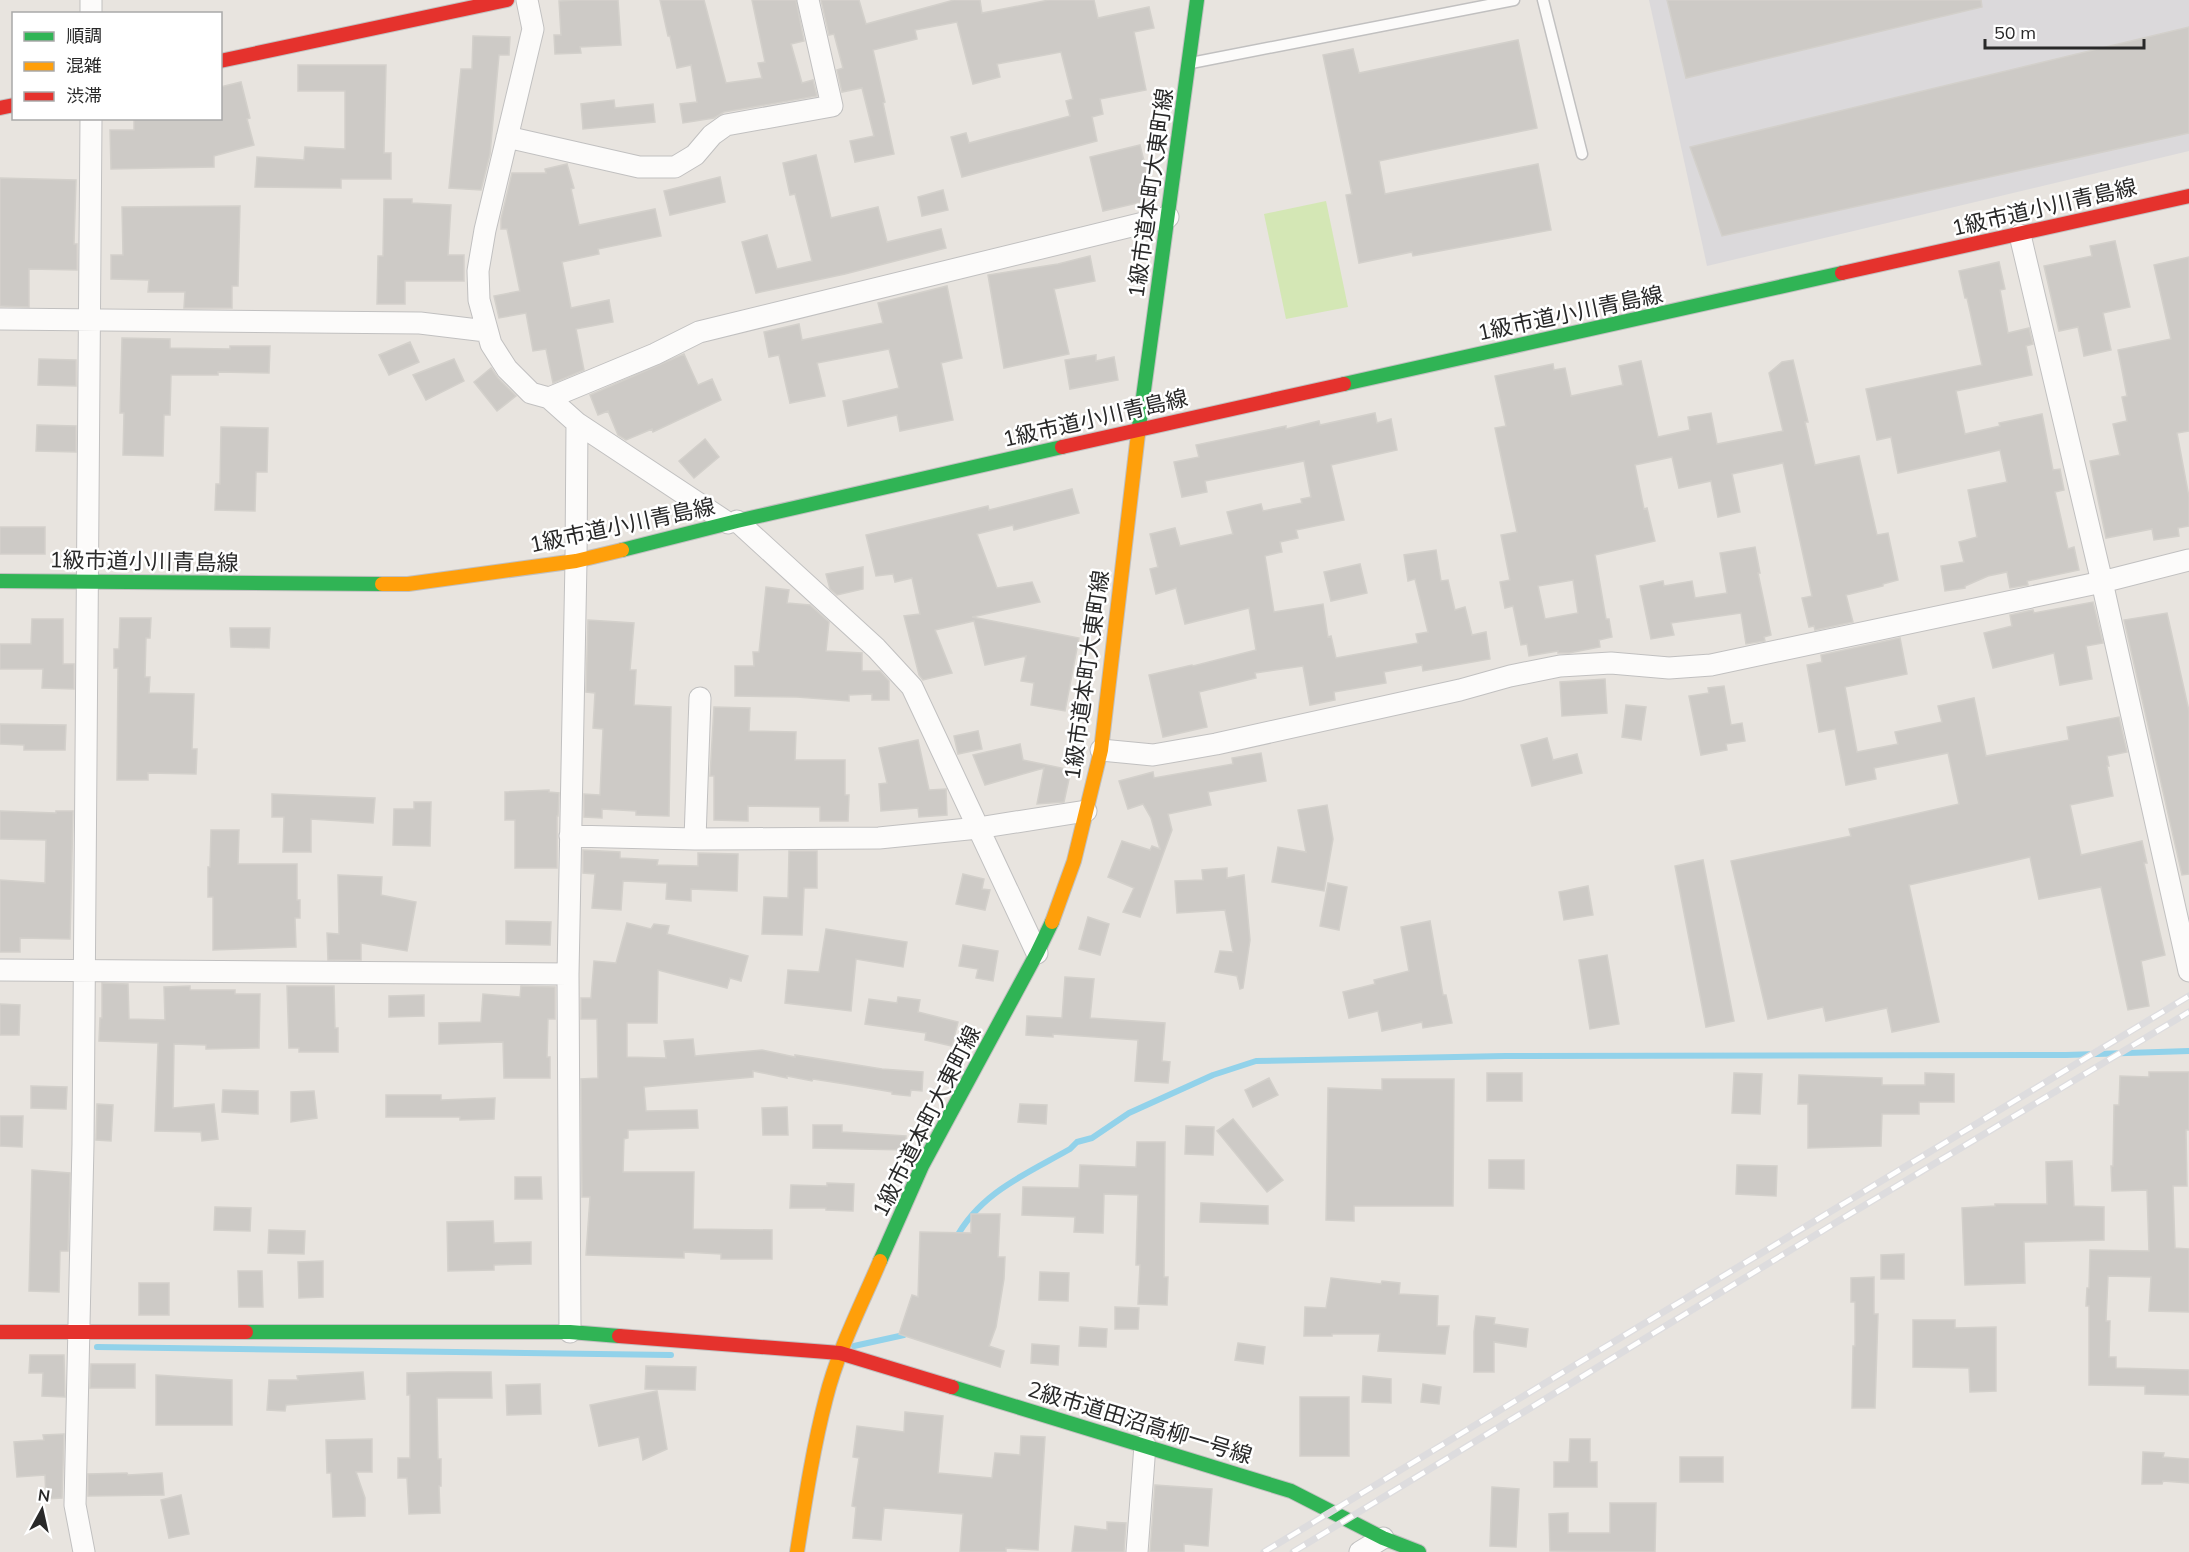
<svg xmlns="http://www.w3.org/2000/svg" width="2189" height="1552" viewBox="0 0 2189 1552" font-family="Mulish,'Noto Sans JP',sans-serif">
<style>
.industrial{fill:#dbd9db}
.pitch{fill:#d4e7b5}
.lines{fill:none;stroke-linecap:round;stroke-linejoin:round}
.stream{stroke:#92d2ea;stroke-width:6}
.building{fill:#cdcac6;stroke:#d3d0cb;stroke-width:1.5;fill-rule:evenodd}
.lane-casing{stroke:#c1c0c0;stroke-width:13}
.street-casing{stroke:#c1c0c0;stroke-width:23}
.fast-casing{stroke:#c1c0c0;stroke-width:16}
.slow-casing{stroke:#c1c0c0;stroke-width:16}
.jam-casing{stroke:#c1c0c0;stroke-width:16}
.lane{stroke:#fcfbfa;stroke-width:10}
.street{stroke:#fcfbfa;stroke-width:21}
.fast{stroke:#30b455;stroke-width:14}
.slow{stroke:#ff9f0a;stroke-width:14}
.jam{stroke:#e5322d;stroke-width:14}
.rail-casing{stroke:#dddcde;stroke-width:7}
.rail{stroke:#fff;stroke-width:4.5;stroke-dasharray:14;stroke-linecap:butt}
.labels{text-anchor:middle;stroke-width:5;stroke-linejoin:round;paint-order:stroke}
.street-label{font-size:22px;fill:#292929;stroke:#fff}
</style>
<rect width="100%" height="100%" fill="#e8e4df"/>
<!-- industrial -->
<path class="industrial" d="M1649,0H2189V151L1707,266Z"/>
<!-- pitch -->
<path class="pitch" d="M1326,201L1348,307L1286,319L1264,214Z"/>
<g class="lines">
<!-- stream -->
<path class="stream" d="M955,1240C979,1193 1026,1174 1070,1149L1077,1142L1092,1138L1129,1113L1213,1075L1256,1061L1505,1056L2066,1055L2189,1051
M854,1346L904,1335L907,1331
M97,1347L671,1355"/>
</g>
<!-- building -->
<path class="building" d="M577,0H618L621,45L580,47L581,53L555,54L554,35H561L559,1Z
M660,0H704L726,83L762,78L758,63L765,62L752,0H796L804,41L791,44L802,83L813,80L817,96L724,112L714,118L683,123L680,104L697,102L691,65L677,68L670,36H668Z
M821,0H859L866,24L954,0H980L982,13L1049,0H1094L1098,18L1149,7L1154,28L1134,32L1146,90L1100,99L1103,114L1092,117L1097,141L962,177L951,137L966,133L969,143L1070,116L1066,101L1073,99L1061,52L997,64L1000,77L973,84L957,22L915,30L917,39L873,50L885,102L883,103L894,154L855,162L850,141L874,136L862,88L842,92L837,70L843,68L834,34L829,35Z
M1667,0H1981L1982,7L1686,78Z
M2189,27V133L1722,236L1690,147Z
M473,36L510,37L509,55H499L490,154L481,190L449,188L461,69H472Z
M1518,40L1537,128L1379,161L1385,194L1538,164L1551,230L1413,256L1412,252L1359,263L1346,195L1352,194L1323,55L1353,49L1359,73Z
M298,65H386L384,153H391V179H341V188L255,187L257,157L304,160L305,147L345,149V91H298Z
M241,82L250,118L247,119L254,145L214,156V167L111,169L110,130H134V118H220V87Z
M614,100L615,108L653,104L655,122L583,129L581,104Z
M1140,145L1147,173L1142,202L1103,211L1090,157Z
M816,155L831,218L878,207L887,242L941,229L946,248L845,274L756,293L742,242L767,235L777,269L812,261L795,194L790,195L783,163Z
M567,164L574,188L571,189L579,225L655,209L661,236L598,249L599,254L562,262L571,308L609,300L613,322L576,329L584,370L553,383L546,349L533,351L526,313L499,318L494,296L520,291L507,229H501V219L512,173H546L545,169Z
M720,177L725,202L670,215L664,191Z
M0,178L76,180L74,244H77V270L29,269V307L0,306Z
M943,190L948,210L922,216L918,197Z
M384,199H412V203L451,205L448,255H464V281H405V304H377L378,256H383Z
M240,206L238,286H232V308H184L185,292H148L149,280L111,279V255H123L122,207Z
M2115,241L2130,307L2103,313L2111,350L2084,356L2078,327L2059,331L2044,266L2092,256L2090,246Z
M1090,256L1095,281L1054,289L1069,354L1004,368L988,275L1058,264Z
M2189,257V431L2177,433L2189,497V526L2178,528L2179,536L2154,540L2152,529L2106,538L2090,461L2120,455L2113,424L2127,421L2122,397L2127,396L2118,350L2171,339L2154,265Z
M1999,262L2005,289L2000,290L2008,333L2029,328L2033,344L2026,346L2032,375L1956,391L1965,434L2000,426L1999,423L2042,414L2053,470L2060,469L2064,490L2055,492L2068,549L2074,547L2079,570L2027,581L2028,585L2010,588L2007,572L1988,576L1965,586V588L1945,591L1941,566L1964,562L1959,542L1977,537L1968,490L2007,482L2000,450L1898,473L1891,437L1877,440L1866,389L1982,365L1967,298H1965L1959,271Z
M947,286L962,358L941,363L953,420L900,431L897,415L848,426L843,401L899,388L889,349L817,363L825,396L790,403L779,355L769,357L764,332L799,324L802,340L883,323L878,303Z
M122,338L170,339V348L230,349V346H270L269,373L218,372V375H171L170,415H164L163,456L123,455L124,413H120Z
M410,342L419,362L389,375L379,355Z
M684,354L698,385L712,379L721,400L653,432L652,429L626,440L618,435L608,411L598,415L590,395Z
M1096,355V361L1114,357L1118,380L1070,389L1065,360Z
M39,359L76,360V386L38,385Z
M454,359L464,381L426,400L413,375Z
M1793,360L1808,422H1805L1815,465L1859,456L1877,535L1888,533L1898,580L1883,584V586L1846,595L1853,622L1815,630L1814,626L1809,627L1802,598L1812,596L1783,463L1732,474L1740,512L1718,517L1711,481L1679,488L1672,457L1635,465L1644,509L1647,508L1655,541L1595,555L1606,619H1609L1612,637L1599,640L1600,647L1569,653H1558V651L1529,656L1527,644L1521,645L1513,606L1505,608L1500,582L1510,580L1501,535L1517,532L1495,428L1506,426L1495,376L1553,364L1554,370L1565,368L1571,396L1623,385L1619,366L1641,361L1658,437L1690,430L1688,417L1711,413L1717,444L1783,431L1769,373L1782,362ZM1573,580L1578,613L1545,619L1538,586Z
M491,368L498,378L516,396L497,411L474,382Z
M1375,413L1377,423L1391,419L1397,450L1331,465L1344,520L1296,530L1298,538L1280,542L1282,552L1265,556L1274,612L1323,604L1328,637L1331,636L1336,658L1418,643L1416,634L1428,632L1415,579L1408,581L1404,555L1436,550L1441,581L1448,580L1455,610L1465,607L1472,635L1486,632L1490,659L1423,671L1422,665L1384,672L1386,683L1334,692L1335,700L1310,705L1303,666L1255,673L1256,678L1199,692L1207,727L1163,737L1149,675L1192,665L1193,666L1256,650L1249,608L1185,624L1176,588L1156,594L1150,569L1158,567L1150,534L1175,528L1180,546L1233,534L1227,512L1261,504L1263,511L1302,503L1301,499L1311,497L1304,461L1205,481L1207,492L1182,497L1174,462L1199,457L1196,445L1286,426V429L1319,421L1320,425Z
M37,425L76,426V452L36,451Z
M221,427L268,428L267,472H256L255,511L215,510L216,484H220Z
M705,439L719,457L694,478L679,461Z
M1072,489L1079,513L1014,530L1013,525L977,534L997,588L1032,582L1040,602L972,617L1079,638L1065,711L1031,705L1034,683L1021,681L1026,656L985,665L974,621L935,630L952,673L923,680L919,675L904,616L920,614L912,578L895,582L893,574L876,576L866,535L988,506L989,510Z
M0,527H45V554H0Z
M1755,547L1760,573H1758L1771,635L1764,637L1765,641L1746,644L1741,613L1671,623L1674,635L1651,639L1640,586L1663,581L1664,586L1692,581L1695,598L1727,593L1720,553Z
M1360,564L1367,593L1331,601L1324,572Z
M863,567V589L837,595L830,589L826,574Z
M766,587L789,590L787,603L810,605L829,622L826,651L862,653V671H880L889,681V700H872V694L849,695V701L797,697L735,696V666H754L753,652H759Z
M2093,602L2103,643L2086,646L2092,679L2060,685L2054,653L1993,668L1984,633L2012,626L2010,615L2033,610L2034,613Z
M2167,613L2189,711V874L2182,875L2124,620Z
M120,618H151L150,638H146L145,677H150L149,693L194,694L192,749H197L196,774L148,773V780H117L118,668H114V649H119Z
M32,619H63V664H74V689L42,688L43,669H0V644H31Z
M588,620L634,623L630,670H636L634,705L671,707L669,816L636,815V811L602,809V818L584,817V794L600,795L603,729L593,728L595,693L586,692Z
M230,628H270L269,648L231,647Z
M1900,638L1907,674L1845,687L1857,752L1898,744L1895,732L1942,722L1938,706L1974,698L1986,756L2069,740L2067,727L2119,717L2127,752L2107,756L2109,766H2107L2113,796L2070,805L2081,855L2142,841L2147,863H2144L2165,955L2141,961L2149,1006L2128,1010L2101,887L2039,899L2030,857L1909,885L1939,1022L1892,1032L1887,1008L1826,1021L1823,1007L1768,1019L1731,861L1851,836L1849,829L1959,804L1948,753L1874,768L1876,779L1846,785L1835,729L1819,732L1807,665L1822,662L1821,655Z
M1605,679L1607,713L1562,716L1560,682Z
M1724,686L1731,725L1742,723L1745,741L1726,744L1727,750L1701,755L1689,696L1709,693L1708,688Z
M1626,705L1646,707L1641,740L1622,737Z
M714,707L750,708L749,731L796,732L795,760H845V795H849L848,821H820V807L748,806V821L714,820V776H710Z
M0,724L66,725L65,750H24V745L0,744Z
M978,731L982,749L958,754L954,736Z
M1547,738L1553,760L1577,754L1582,773L1532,786L1521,745Z
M918,740L929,790L946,789L947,815L919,817L918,808L881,811L879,784L887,783L879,748Z
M1020,744L1023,760L1071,770L1064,802L1037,804L1044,768L985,785L973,755Z
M1261,753L1266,781L1208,792L1211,805L1168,814L1172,830L1140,917L1123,912L1134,888L1108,877L1122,841L1150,850L1152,846L1160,849L1151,818L1143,804L1128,809L1119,781L1153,772L1154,778L1233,764L1232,758Z
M549,790V792L559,793L558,816H557V868H515V820H505V792Z
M272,794L375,798L373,823L311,819V852H283L284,817H272Z
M414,802H431L430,846L393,845L394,809H414Z
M1327,805L1333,839L1324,891L1272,882L1278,847L1306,852L1298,810Z
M0,811L56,813V811H73L70,939L20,938V952H0V880L45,883L46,840L0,839Z
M211,830H239L238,864H297V900H300V918H295L296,947L213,950V897H208V867H210Z
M583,850L620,852V858L658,860L657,865L698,866V853L738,854L737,891L691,889V901L666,899L667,883L623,881L621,910L592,908L595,874L583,873Z
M789,851H817V888H804L802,935L762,934L764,897L788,898Z
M1703,860L1734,1021L1706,1027L1675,866Z
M1227,868V878L1244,875L1250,940L1243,988L1240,989L1237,976L1215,972L1220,951L1233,952L1225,910L1177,913L1175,881L1203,880L1202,870Z
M963,874L984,879L982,889L990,890L985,910L956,904Z
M338,875L382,877L381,895L416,902L407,951L361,943V960H328L327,933L339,934Z
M1328,883L1347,887L1339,930L1320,926Z
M1588,886L1593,915L1564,920L1559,892Z
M1088,917L1109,924L1100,955L1079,949Z
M506,921L551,922L550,945L506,944Z
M1430,921L1443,995H1446L1452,1023L1423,1028L1422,1022L1382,1031L1378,1011L1349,1018L1343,992L1375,984L1374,980L1409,971L1401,927Z
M627,923L651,929L654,924L669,926L667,934L748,956L741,981L730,978L727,988L658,970L657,1023H627V1057L666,1058L664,1041L693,1039L695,1056L762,1050L795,1057V1055L882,1069L923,1072L922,1091L911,1090L910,1096L892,1094V1092L845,1084L813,1079L812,1081L787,1076V1078L753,1071V1077L644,1087L646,1111L697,1110L698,1128L628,1130V1138L624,1139L623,1172H694L693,1229L772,1230V1259H721V1254L684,1252V1258L586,1255L590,1197H582L581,1079L598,1078L597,1019H581V998H591L594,961L616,963Z
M826,929L907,942L903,967L856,959L851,1011L785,1003L788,970L819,972Z
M963,945L998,951L993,981L976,978L978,969L959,966Z
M1607,955L1619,1024L1590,1029L1579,960Z
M1065,977L1094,979L1090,1018L1165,1023L1162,1061L1170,1062L1168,1083L1135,1081L1138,1040L1053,1034V1037L1026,1035L1027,1016L1062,1018Z
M102,983L128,984L129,1019L165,1020L164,987L190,986V990H235V994H260L259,1048L206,1049V1045L174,1044L173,1108L214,1104L218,1139L202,1141L201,1132L155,1131L158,1043L99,1041L100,1018H102Z
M287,986H334L335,1028H338V1052H299V1048H289Z
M521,986L555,987V1019H548L547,1057H550V1078H504L503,1042L439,1044V1023L481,1022L483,994L520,997Z
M424,995V1016L389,1017V996Z
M898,997L920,1000L918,1012L958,1022L952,1046L925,1040L926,1033L865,1024L869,999L897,1003Z
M0,1004L20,1005L19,1035H0Z
M2149,1072H2189V1130H2186L2187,1186H2173L2175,1248L2189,1249V1312L2149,1311L2151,1277L2108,1276L2106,1321H2110L2109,1357H2116V1368L2189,1370V1395L2145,1394V1386L2089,1385V1306H2086L2087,1288H2089L2090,1250L2149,1251L2147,1190L2112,1191L2111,1166H2113L2114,1105H2119L2120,1076L2149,1077Z
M1487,1073H1522V1101H1487Z
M1734,1073L1762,1074L1760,1114L1732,1113Z
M1925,1073L1954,1074V1102H1919V1114H1882L1881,1146L1808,1148V1104H1798L1799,1075L1882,1078V1085H1925Z
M1269,1078L1278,1095L1253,1107L1245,1090Z
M1382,1079H1454L1453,1206H1354V1221L1326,1220L1328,1088L1382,1090Z
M31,1086L67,1087L66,1109L31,1108Z
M223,1090L258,1091V1114L222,1112Z
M314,1091L317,1118L291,1122V1092Z
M386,1095H441V1100L495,1098L494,1119L460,1120V1117H386Z
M97,1104L113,1105L111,1141L96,1140Z
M1020,1104L1047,1105L1046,1124L1018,1122Z
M787,1107L788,1135H763L762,1108Z
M0,1116H23L22,1147L0,1146Z
M1233,1119L1283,1180L1267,1192L1217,1131Z
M813,1125H842V1132L906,1136V1150L813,1148Z
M1186,1126L1214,1127L1213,1155L1185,1154Z
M1137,1142H1165L1164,1277H1168L1167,1305L1138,1304L1140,1265H1136L1138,1195L1104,1194L1103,1233L1074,1232L1075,1217L1022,1215L1023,1187L1079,1188L1080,1165L1136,1167Z
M1489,1160H1524V1189L1489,1188Z
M2072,1161L2074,1206L2104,1207V1240L2024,1242L2025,1283L1965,1285L1962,1208L1995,1206V1204H2047L2046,1162Z
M1737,1165L1777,1166L1776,1196L1736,1194Z
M32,1170L70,1173L68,1251H60L59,1292L29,1291Z
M515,1177H541L542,1199H515Z
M827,1183L854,1184L853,1211L826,1210V1208H790L791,1185L827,1186Z
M1201,1203L1268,1206V1224L1200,1222Z
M215,1207L251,1208L250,1231L214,1230Z
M971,1214H1000L998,1257H1005L1004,1279L996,1327L989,1346L1004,1351L1000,1367L899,1334L912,1295L918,1297L920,1232L971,1233Z
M493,1221L494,1243L531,1242V1264L494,1265V1270L448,1271L447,1222Z
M269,1230L305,1231L304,1254L268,1253Z
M1904,1254V1279H1881V1255Z
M323,1261V1297L299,1298L298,1262Z
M238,1271H262L263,1307H239Z
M1040,1272L1069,1273L1068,1301L1039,1300Z
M1874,1277V1314H1878L1875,1408H1852L1853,1346H1855V1302H1851V1278Z
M1331,1278L1381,1284L1382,1281L1400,1283L1399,1294L1438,1296L1437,1326H1449L1445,1354L1378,1351L1380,1334H1332V1336H1304L1305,1307L1326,1308Z
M139,1283H169V1315H139Z
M1115,1307L1139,1308L1138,1329H1115Z
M1476,1316L1495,1318L1494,1324L1528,1329L1526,1347L1494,1342V1372H1474V1332Z
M1913,1320H1955V1328L1996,1327V1391L1970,1392L1969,1368L1913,1367Z
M1080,1327L1107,1329L1106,1347L1079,1346Z
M1238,1343L1265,1347L1263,1364L1235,1360Z
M1032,1344L1059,1346L1058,1365L1031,1363Z
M30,1355H64L65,1397L42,1396L43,1373H29Z
M91,1364H135V1388H90Z
M646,1366L696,1367L695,1390L645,1389Z
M363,1372L365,1399L286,1405L285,1411L267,1410L269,1380H298L297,1376Z
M449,1372H491L492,1398H437L438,1459H441V1486H439L440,1513L409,1514L407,1478H398V1458H410V1395H407V1373Z
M156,1375L232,1380V1425H156Z
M1363,1376L1391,1379V1403L1362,1402Z
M540,1384L541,1414L507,1415L506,1385Z
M1423,1384L1441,1387L1439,1404L1421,1402Z
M657,1391L667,1449L643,1460L639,1437L599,1446L590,1405Z
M1300,1397H1349V1456H1300Z
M905,1412L943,1416L938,1473L992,1478L995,1453L1020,1455L1021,1436L1045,1437L1038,1550L1006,1548V1552H960L963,1514L884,1508L881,1540L853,1538L856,1507L852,1506L859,1458L853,1457L857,1426L904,1432Z
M64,1434L62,1498L46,1499L45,1475L17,1477L14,1442L44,1440L43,1435Z
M372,1439V1472H356L365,1498V1516L333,1517L331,1473H327L326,1440Z
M1570,1439H1590V1462H1597V1487H1554V1462H1569Z
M2143,1452L2164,1453L2163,1457L2189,1459V1483L2163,1481L2162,1484H2142Z
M1680,1457H1723V1482H1680Z
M127,1473L128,1475L162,1473L164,1495L88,1496V1474Z
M1155,1485L1212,1489L1208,1546L1184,1544V1552H1150Z
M1492,1487L1519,1489L1516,1547L1490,1546Z
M181,1495L189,1534L169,1538L161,1500Z
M1610,1503H1656L1655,1552L1550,1551L1549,1514L1568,1513V1533H1610Z
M1107,1522L1126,1523L1124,1552H1072L1075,1526L1107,1530Z"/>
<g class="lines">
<!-- lane casing -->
<g class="lane-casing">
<path id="lane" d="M1543,0L1582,154
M1191,63L1514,0"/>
</g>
<!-- street casing -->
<g class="street-casing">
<path id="street" d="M527,0L533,29L485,230L478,271L479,300L491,344L507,369L531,393L549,398L577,423L728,523
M91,14V0
M507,137L639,167H675L695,155L712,135L726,125L832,106L808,0
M2020,235L2102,582L2189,971
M0,319L420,323L486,331
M549,398L655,354L699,332L1168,217
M737,521L876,648L912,687L1037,953
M1101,750L1153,755L1216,744L1460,690L1510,676L1560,666L1611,663L1669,668L1711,665L2102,582L2189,560
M570,836L695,839L879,838L978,828L1086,811
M695,839L700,698
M0,970L568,974
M570,1332L568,974L576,561L577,423
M84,1552L75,1505L83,1144L91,118
M1137,1552L1145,1445
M1360,1552L1383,1538"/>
</g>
<!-- fast casing -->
<g class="fast-casing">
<path id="fast" d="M1344,384L1842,273
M1138,434L1197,0
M622,550L737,521L1062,447
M0,581L382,584
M880,1261L922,1166L1037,953L1052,922
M246,1332H570L619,1336
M952,1387L1291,1491L1383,1538L1419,1552"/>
</g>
<!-- slow casing -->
<g class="slow-casing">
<path id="slow" d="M382,584H408L576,561L622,550
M1052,922L1074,861L1101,750L1138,434
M797,1552C805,1501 813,1448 826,1398C838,1350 861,1306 880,1261"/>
</g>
<!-- jam casing -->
<g class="jam-casing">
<path id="jam" d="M220,61L507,0
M0,108L14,105
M1842,273L2189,196
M1062,447L1344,384
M0,1332H246
M619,1336L840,1353L952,1387"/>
</g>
<!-- lane -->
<use href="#lane" class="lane"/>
<!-- street -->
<use href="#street" class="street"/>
<!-- fast -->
<use href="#fast" class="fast"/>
<!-- slow -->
<use href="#slow" class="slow"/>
<!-- jam -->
<use href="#jam" class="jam"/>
<!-- rail casing -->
<g class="rail-casing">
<path id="rail" d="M1264,1552L2189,996
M1293,1552L1855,1211L2189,1012"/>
</g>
<!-- rail -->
<use href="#rail" class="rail"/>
</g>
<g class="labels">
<!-- street labels -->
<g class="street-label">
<text transform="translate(1150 193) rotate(-82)" y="8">1級市道本町大東町線</text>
<text transform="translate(2044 207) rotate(-13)" y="8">1級市道小川青島線</text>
<text transform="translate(1570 313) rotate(-12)" y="8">1級市道小川青島線</text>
<text transform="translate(1095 418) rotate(-13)" y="8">1級市道小川青島線</text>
<text transform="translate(622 525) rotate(-12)" y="8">1級市道小川青島線</text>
<text transform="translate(144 561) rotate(1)" y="8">1級市道小川青島線</text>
<text transform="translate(1086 675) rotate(-82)" y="8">1級市道本町大東町線</text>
<text transform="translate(926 1121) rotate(-63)" y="8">1級市道本町大東町線</text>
<text transform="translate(1140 1422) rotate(17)" y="8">2級市道田沼高柳一号線</text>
</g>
</g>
<!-- legend -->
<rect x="12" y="12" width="210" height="108" fill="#ffffff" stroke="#a9a9a9" stroke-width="1.5"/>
<rect x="24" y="32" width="30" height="9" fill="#30b455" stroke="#a9a9a9" stroke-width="1.5"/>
<text x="66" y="42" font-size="18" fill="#292929">順調</text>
<rect x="24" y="62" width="30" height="9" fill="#ff9f0a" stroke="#a9a9a9" stroke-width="1.5"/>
<text x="66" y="72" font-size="18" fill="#292929">混雑</text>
<rect x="24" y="92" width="30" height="9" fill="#e5322d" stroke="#a9a9a9" stroke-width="1.5"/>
<text x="66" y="102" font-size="18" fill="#292929">渋滞</text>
<!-- north arrow -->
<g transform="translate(42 1510) rotate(8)" stroke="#ffffff" stroke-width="4.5" paint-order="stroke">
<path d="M0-4.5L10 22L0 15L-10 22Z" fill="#292929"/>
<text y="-9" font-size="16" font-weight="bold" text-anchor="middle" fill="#292929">N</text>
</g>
<!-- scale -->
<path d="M1985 39v9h159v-9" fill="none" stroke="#292929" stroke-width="3"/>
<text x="1994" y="39" font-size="18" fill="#292929" stroke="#ffffff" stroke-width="4.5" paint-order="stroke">50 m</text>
</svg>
